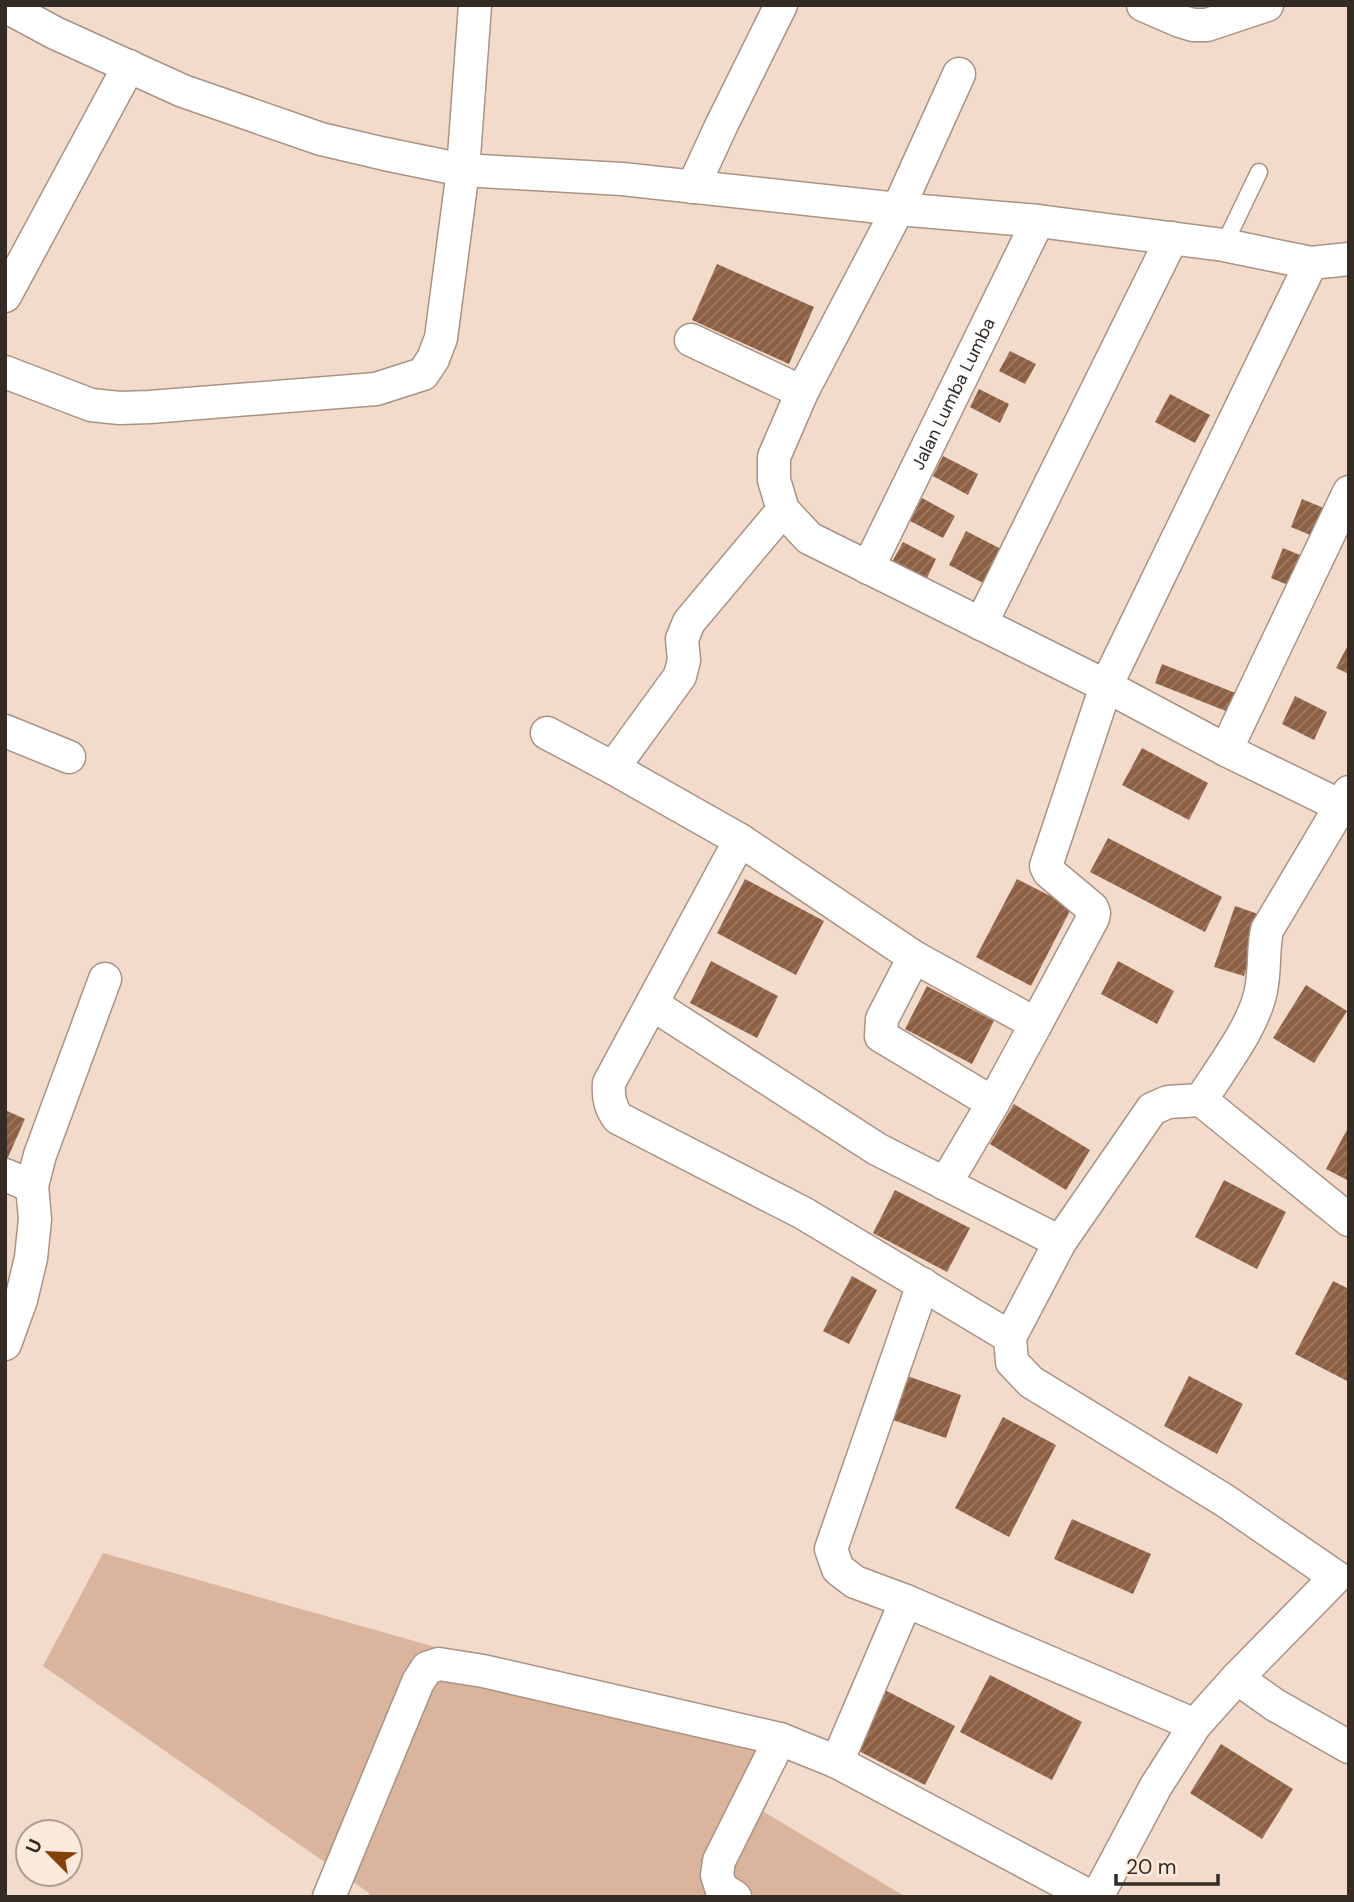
<svg xmlns="http://www.w3.org/2000/svg" width="1354" height="1902" viewBox="0 0 1354 1902" font-family="'DM Sans',sans-serif">
<style>
.grass{fill:#dab49c}
.building{fill:url(#building-hatch)}
.lines{fill:none;stroke-linecap:round;stroke-linejoin:round}
.lane-casing{stroke:#a99385;stroke-width:19}
.street-casing{stroke:#a99385;stroke-width:35}
.lane{stroke:#fff;stroke-width:16}
.street{stroke:#fff;stroke-width:32}
.labels{text-anchor:middle;stroke-width:7;stroke-linejoin:round;paint-order:stroke}
.street-label{font-size:18px;fill:#342b25;stroke:#fdeadd}
</style>
<defs>
<pattern id="building-hatch" width="6" height="6" patternUnits="userSpaceOnUse" patternTransform="scale(1.75)"><rect width="6" height="6" fill="#8d6043"/><path d="M-1 1l2-2M0 6l6-6M5 7l2-2" fill="none" stroke="#9d7c68"/></pattern>
</defs>
<rect width="100%" height="100%" fill="#f3dbcc"/>
<!-- grass -->
<path class="grass" d="M103,1553L775,1743L759,1809L906,1897H743L716,1883L707,1897H368L369,1893L43,1666Z"/>
<!-- building -->
<path class="building" d="M717,264L814,307L789,364L692,320Z
M1010,351L1036,364L1025,384L999,371Z
M979,389L1009,404L1000,423L970,407Z
M1170,394L1210,415L1195,443L1155,422Z
M943,456L978,474L968,495L933,476Z
M922,498L955,516L943,538L910,521Z
M1302,499L1331,511L1320,539L1291,527Z
M966,531L1003,550L985,584L949,565Z
M903,542L936,559L926,580L892,562Z
M1283,548L1300,555L1288,585L1271,578Z
M1349,643V674L1336,668Z
M1162,664L1238,694L1231,713L1155,683Z
M1295,696L1327,712L1314,740L1282,724Z
M1142,748L1208,783L1189,820L1122,785Z
M1108,838L1222,897L1205,932L1090,872Z
M745,879L824,921L796,975L717,933Z
M1017,879L1072,907L1031,986L976,957Z
M1235,906L1264,916L1244,976L1214,967Z
M711,961L778,996L757,1038L690,1003Z
M1118,961L1174,991L1157,1024L1101,994Z
M1306,985L1347,1011L1314,1063L1273,1038Z
M927,986L994,1021L972,1064L905,1029Z
M1014,1104L1090,1150L1066,1190L990,1144Z
M5,1110L25,1119L5,1164Z
M1349,1126V1181L1326,1169Z
M1224,1180L1286,1212L1257,1269L1195,1237Z
M895,1190L970,1228L947,1272L873,1233Z
M852,1276L877,1290L849,1344L823,1331Z
M1333,1281L1349,1289V1382L1295,1354Z
M899,1373L961,1395L946,1438L884,1417Z
M1189,1376L1243,1404L1217,1454L1164,1426Z
M1003,1417L1056,1445L1009,1537L955,1508Z
M1072,1519L1151,1554L1133,1594L1054,1559Z
M990,1675L1082,1722L1052,1780L960,1732Z
M881,1688L955,1726L925,1785L851,1747Z
M1221,1744L1293,1789L1262,1839L1190,1793Z"/>
<g class="lines">
<!-- lane casing -->
<g class="lane-casing">
<path id="lane" d="M1224,245L1259,172"/>
</g>
<!-- street casing -->
<g class="street-casing">
<g id="street">
<path d="M1143,5L1180,21L1193,25H1207L1267,5"/>
<path d="M5,6L55,33L183,91L321,139L385,154L463,170L622,179L898,209L1038,221L1224,245L1311,263L1349,259"/>
<path d="M959,74L898,209L802,392L774,457V480L783,510L809,538L1106,686L1226,750L1349,810"/>
<path d="M693,187L722,124L781,5"/>
<path d="M5,296L129,66"/>
<path d="M691,340L802,392"/>
<path d="M5,372L91,405L120,408L150,407L376,389L423,374L433,359L441,338L463,170L475,5"/>
<path id="s1" d="M868,568L1038,221"/>
<path d="M981,624L1172,238"/>
<path d="M5,731L69,757"/>
<path d="M547,733L613,768L740,840L914,957L1036,1024L1093,918L1094,913L1092,908L1049,872L1046,866L1106,686L1311,263"/>
<path d="M1226,750L1349,492"/>
<path d="M613,768L680,676L684,660L682,639L689,622L783,510"/>
<path d="M1349,792L1267,930C1263,948 1265,966 1262,984C1258,1022 1221,1068 1201,1100L1349,1220"/>
<path d="M740,840L609,1083C608,1097 610,1107 618,1118L803,1213L1010,1337L1012,1362L1031,1382L1224,1500L1336,1577L1237,1678L1275,1705L1349,1747"/>
<path d="M914,957L882,1019L881,1036L993,1103"/>
<path d="M652,1004L877,1149L1060,1242"/>
<path d="M5,1175L32,1186"/>
<path d="M945,1184L993,1103L1036,1024"/>
<path d="M1010,1337L1060,1242L1152,1109L1168,1102L1201,1100"/>
<path d="M5,1344L21,1300L31,1258L35,1219L32,1186L40,1155L105,979"/>
<path d="M906,1601L855,1582L838,1569L831,1549L923,1284"/>
<path d="M837,1762L1091,1897"/>
<path d="M329,1897L418,1682L427,1668L439,1664L483,1671L780,1739L837,1762L906,1601L1195,1725"/>
<path d="M735,1897L721,1888L717,1875L719,1861L780,1739"/>
<path d="M1097,1897L1156,1786L1195,1725L1237,1678"/>
</g>
</g>
<!-- lane -->
<use href="#lane" class="lane"/>
<!-- street -->
<use href="#street" class="street"/>
</g>
<g class="labels">
<!-- street labels -->
<g class="street-label">
<text dy="6" stroke="none"><textPath href="#s1" startOffset="194">Jalan Lumba Lumba</textPath></text>
</g>
</g>
<!-- border -->
<rect width="1354" height="1902" fill="none" stroke="#342b25" stroke-width="14"/>
<!-- north arrow -->
<g transform="translate(49 1853) rotate(294)"><circle r="33" fill="#fdeadd" stroke="#ad9e93" stroke-width="2"/>
<path d="M0-5L12 26L0 18L-12 26Z" fill="#834209"/>
<text y="-10" font-size="19" font-weight="bold" text-anchor="middle" fill="#342b25">U</text>
</g>
<!-- scale -->
<path d="M1116 1874v10h102v-10" fill="none" stroke="#342b25" stroke-width="3.5"/>
<text x="1126" y="1874" font-size="21" fill="#342b25" stroke="#fdeadd" stroke-width="5" paint-order="stroke">20 m</text>
</svg>
